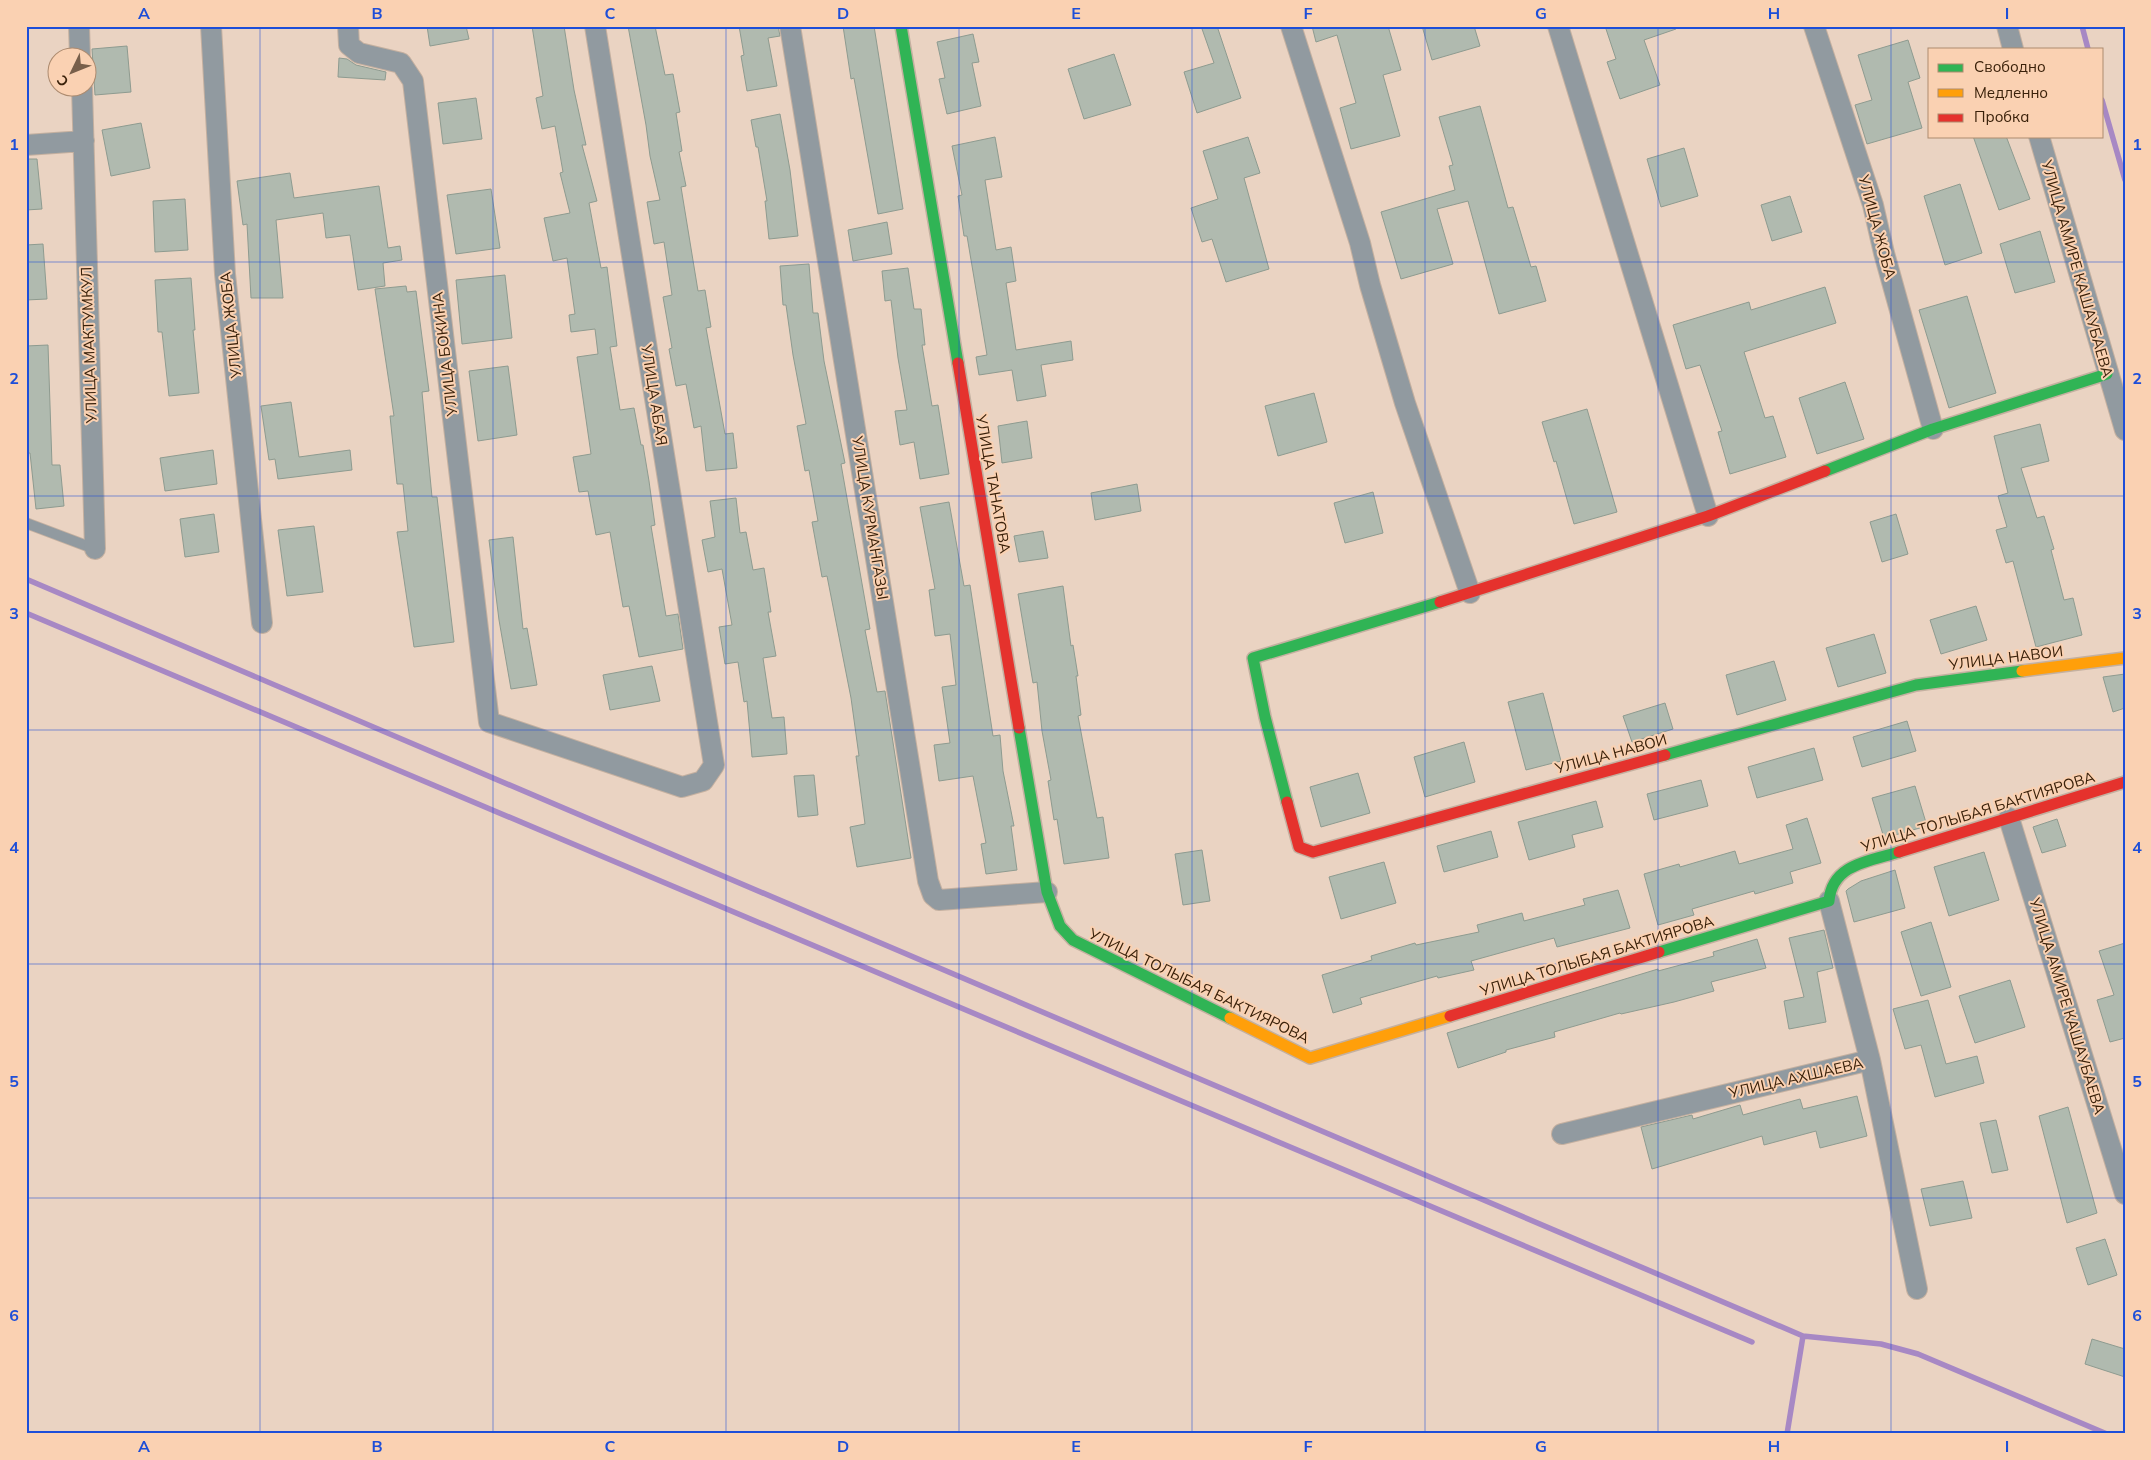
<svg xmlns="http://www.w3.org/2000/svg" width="2151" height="1460" viewBox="0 0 2151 1460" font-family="Mulish,sans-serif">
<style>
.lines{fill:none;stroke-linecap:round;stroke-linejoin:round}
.stream{stroke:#a788c4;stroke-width:5.5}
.building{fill:#b0baaf;stroke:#8e9b90}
.lane-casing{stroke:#c4b0a0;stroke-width:12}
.street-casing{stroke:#c4b0a0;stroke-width:22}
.fast-casing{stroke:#c4b0a0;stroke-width:14}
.slow-casing{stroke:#c4b0a0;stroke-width:14}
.jam-casing{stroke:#c4b0a0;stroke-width:14}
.lane{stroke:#919aa0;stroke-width:10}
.street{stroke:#919aa0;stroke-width:20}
.fast{stroke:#30b455;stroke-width:11}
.slow{stroke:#ff9f0a;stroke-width:11}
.jam{stroke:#e5322d;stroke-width:11}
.grid{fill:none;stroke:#1d4ed8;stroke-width:1;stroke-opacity:0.55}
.labels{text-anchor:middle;stroke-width:4;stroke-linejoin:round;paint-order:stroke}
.street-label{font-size:15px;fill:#3a210a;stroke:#fad1b2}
.neatline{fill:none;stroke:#1d4ed8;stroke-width:2}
.grid-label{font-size:16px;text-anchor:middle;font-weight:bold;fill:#1d4ed8}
</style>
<rect width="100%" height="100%" fill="#ead3c2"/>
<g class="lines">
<!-- stream -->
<path class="stream" d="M2082,26L2088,49
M2102,100L2125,180
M26,579L1803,1336L1881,1344L1918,1354L2107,1434
M26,613L1752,1342
M1787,1434L1803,1336"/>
</g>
<!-- building -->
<path class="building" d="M427,26H466L469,39L430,46Z
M532,26H564L574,90L586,145H582L597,201L589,203L601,268L607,267L617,346L610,347L620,410L634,408L641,445H643L649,481L655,525L651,526L666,616L678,614L683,649L639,657L629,606L623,607L610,532L596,535L588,491L579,492L573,457L591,454L577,357L598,354L595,329L571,332L569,315L575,314L567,258L553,261L544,218L570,213L560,173L563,172L555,126L542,129L536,98L543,96Z
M628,26H655L665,75L673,74L680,112L676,113L682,151L679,152L686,186L681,187L698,291L705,290L711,327L706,328L725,434L733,433L737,468L706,471L701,426L694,428L686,384L676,386L669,349L672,348L663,297L672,295L664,242L654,244L647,202L660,200L650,156L646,125Z
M739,26H778L780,36L768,38L777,86L747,91L741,56L744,55Z
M843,26H874L903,209L878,214L854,78L851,79Z
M1201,26H1217L1241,98L1197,113L1184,72L1214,63Z
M1312,26H1388L1401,70L1383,75L1400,136L1351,149L1340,108L1356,103L1337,35L1316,42Z
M1422,26H1474L1480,46L1432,60Z
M1605,26H1675L1676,29L1644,40L1660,85L1620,99L1607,62L1616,59Z
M973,34L979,62L972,63L981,106L947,114L939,79L945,78L937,42Z
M1908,40L1920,78L1908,82L1922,128L1867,144L1855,105L1872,100L1858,55Z
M127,46L131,92L95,95L92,49Z
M1114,54L1131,105L1084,119L1068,69Z
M339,58L347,59L356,65L386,72L385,80L338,77Z
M476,98L482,139L443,144L438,103Z
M1480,106L1508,208L1513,207L1531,267L1536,266L1546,301L1499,314L1468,201L1437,209L1453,264L1401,279L1381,212L1455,190L1449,166L1453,165L1439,117Z
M780,114L790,170L798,236L769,239L765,201H767L758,147H756L751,120Z
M141,123L150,168L111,176L102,130Z
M1973,136H2006L2030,199L1999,210Z
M995,137L1002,177L985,180L996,250L1011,247L1016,281L1006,283L1016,350L1071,341L1073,360L1041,365L1046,396L1017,401L1012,370L979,375L976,357L987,355L967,236H964L958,196L962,195L952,146Z
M1248,137L1260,173L1244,178L1269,269L1226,282L1212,239L1202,242L1191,208L1218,199L1203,151Z
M1684,148L1698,196L1661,207L1647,159Z
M26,159H37L42,209L26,210Z
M290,173L294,198L379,186L388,248L400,246L402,260L383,263L385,286L358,290L350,235L326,238L323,213L276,220L283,298H251L247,224L243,225L237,181Z
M1960,184L1982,253L1945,265L1924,196Z
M491,189L500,248L456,254L447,195Z
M1790,196L1802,232L1772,241L1761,205Z
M185,199L188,250L155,252L153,201Z
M887,222L892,254L853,261L848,230Z
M2040,231L2055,282L2015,293L2000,244Z
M43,244L47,299L26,300V245Z
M809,264L813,313H818L824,361L845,463L841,464L870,629L865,630L877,692L885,691L911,858L857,867L850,827L865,824L856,756H859L851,698L827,576L822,577L812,522L818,521L809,470L805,471L797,426L806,424L793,355L786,305H783L780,266Z
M908,268L914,309H921L925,345H922L932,406L938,405L949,474L920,479L914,442L900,445L895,411L907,410L898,358L891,300L885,301L882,271Z
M505,275L512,338L462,344L456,280Z
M191,278L195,330H193L199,393L169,396L162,332H158L155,280Z
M406,286L407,292L416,291L429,391L422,392L432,497H437L454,642L414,647L397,532L408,531L403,484H397L390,416H394L375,289Z
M1825,287L1836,323L1744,352L1765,418L1773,416L1786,457L1730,474L1718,432L1722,431L1700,365L1686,369L1673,325L1749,302L1751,310Z
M1967,296L1996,393L1949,408L1919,310Z
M48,345L52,465H60L64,506L36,509L30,453H26V346Z
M508,366L517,435L478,441L469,371Z
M1845,382L1864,439L1817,454L1799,398Z
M1314,393L1327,442L1278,456L1265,406Z
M291,402L299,457L350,450L352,470L278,479L275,459L269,460L261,406Z
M1587,409L1617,512L1574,524L1556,461L1554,462L1542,422Z
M1027,421L1032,458L1002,463L998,426Z
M2040,424L2049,461L2021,468L2037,518L2044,516L2054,549L2051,550L2064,600L2073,598L2082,635L2036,647L2013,561L2006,563L1996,530L2007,527L1998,496L2008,493L1994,436Z
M213,450L217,484L165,491L160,458Z
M1137,484L1141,511L1095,520L1091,493Z
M1373,492L1383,533L1345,543L1334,503Z
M736,498L740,533L746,532L753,570L764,568L771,612H768L776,656L763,658L772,718L784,717L787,754L752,757L747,701L744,702L738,662L725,664L719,627L732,625L722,569L708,572L702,540L715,537L710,501Z
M949,502L964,586L970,585L993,736L1000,735L1003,771L1014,826H1011L1017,870L986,874L981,844L986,843L973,776L939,781L934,745L950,743L942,687L956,685L950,634L935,636L929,590L935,589L920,507Z
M214,514L219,552L185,557L180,519Z
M1896,514L1908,554L1882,562L1870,522Z
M314,526L323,592L287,596L278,530Z
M1043,531L1048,558L1019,562L1014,536Z
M513,537L523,629L527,628L537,685L511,689L499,620L489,540Z
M1063,586L1071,646L1073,645L1078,676H1076L1081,715L1078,716L1097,818L1103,817L1109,858L1064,864L1057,819L1054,820L1048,781L1051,780L1042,731L1037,682L1033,683L1018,594Z
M1976,606L1987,640L1941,654L1930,620Z
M1874,634L1886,673L1838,687L1826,648Z
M1774,661L1786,700L1737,715L1726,675Z
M652,666L660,701L610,710L603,675Z
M2125,674V708L2113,712L2103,677Z
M1543,693L1561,761L1526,770L1508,702Z
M1665,703L1673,729L1632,742L1623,716Z
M1907,721L1916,751L1862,767L1853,737Z
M1464,742L1475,782L1425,797L1414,757Z
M1814,748L1823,780L1757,798L1748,767Z
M1358,773L1370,813L1321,827L1310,787Z
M814,775L818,815L798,817L794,776Z
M1701,780L1708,806L1654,820L1647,794Z
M1915,786L1927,826L1884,838L1872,798Z
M1596,801L1603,827L1572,835L1575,847L1529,860L1518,822Z
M1807,818L1821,863L1790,872L1793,883L1755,894L1754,891L1692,909L1694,915L1658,925L1644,874L1679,864L1680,867L1735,851L1739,864L1793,849L1786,825Z
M2057,819L2066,846L2042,853L2033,827Z
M1491,831L1498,857L1444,872L1437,846Z
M1202,850L1210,901L1183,905L1175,854Z
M1984,852L1999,900L1949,916L1934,867Z
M1384,862L1396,903L1341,919L1329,877Z
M1895,870L1905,908L1854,922L1846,891L1848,889L1861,881Z
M1618,890L1630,928L1557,947L1554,938L1471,961L1474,970L1438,978L1437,976L1360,998L1362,1004L1333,1013L1322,975L1372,960L1371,956L1415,943L1416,945L1479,932L1477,925L1522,913L1524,921L1585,905L1583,899Z
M1931,922L1951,987L1921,996L1901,932Z
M1824,930L1833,968L1817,972L1826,1022L1789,1029L1784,1001L1804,997L1789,938Z
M1757,939L1766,968L1711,982L1714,991L1674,1002L1621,1014L1620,1013L1554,1032L1555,1037L1506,1050V1052L1458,1068L1447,1033L1658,969V971L1714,956L1713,952Z
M2125,943V1038L2110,1042L2097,1000L2114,995L2099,951Z
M2010,980L2025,1027L1975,1043L1959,996Z
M1928,1000L1946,1064L1977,1056L1984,1083L1935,1097L1921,1045L1905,1049L1893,1009Z
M1857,1096L1867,1136L1820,1148L1816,1131L1764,1145L1762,1136L1652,1169L1641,1127L1692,1115L1693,1119L1740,1105L1743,1115L1800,1099L1803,1109Z
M2068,1107L2097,1213L2067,1223L2039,1116Z
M1996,1120L2008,1170L1992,1173L1980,1123Z
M1963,1181L1972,1218L1930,1226L1921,1189Z
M2105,1239L2117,1275L2088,1285L2076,1248Z
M2092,1339L2125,1349V1377L2085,1364Z"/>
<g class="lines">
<!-- lane casing -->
<g class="lane-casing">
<path id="lane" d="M26,523L95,549"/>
</g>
<!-- street casing -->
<g class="street-casing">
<path id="street" d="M79,26L80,58
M211,26L225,274L262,623
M348,26L349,45L359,53L401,63L413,81L489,722L682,787L703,781L714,765L595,26
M790,26L928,881L933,895L939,900L1047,892
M1291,26L1360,243L1370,285L1405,403L1470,593
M1558,26L1708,516
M1814,26L1873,205L1884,253L1933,429
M2007,26L2013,49
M82,88L95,549
M2039,136L2125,430
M26,145L84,141
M2009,818L2125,1194
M1870,1060L1917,1289
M1562,1134L1870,1060L1829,901"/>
</g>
<!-- fast casing -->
<g class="fast-casing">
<path id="fast" d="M901,26L958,363
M1825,471L1933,429L2107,374
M1019,728L1047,892L1060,926L1073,940L1230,1018
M1665,755L1916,685L2022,671
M1287,802L1265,717L1253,658L1440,602
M1659,952L1829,901C1832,864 1870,861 1899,852"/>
</g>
<!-- slow casing -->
<g class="slow-casing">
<path id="slow" d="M2022,671L2125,658
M1230,1018L1310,1058L1450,1016"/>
</g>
<!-- jam casing -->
<g class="jam-casing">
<path id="jam" d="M958,363L1019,728
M1440,602L1708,516L1825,471
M1287,802L1299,847L1313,852L1665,755
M1899,852L2125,782
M1450,1016L1659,952"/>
</g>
<!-- lane -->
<use href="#lane" class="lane"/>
<!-- street -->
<use href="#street" class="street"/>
<!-- fast -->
<use href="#fast" class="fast"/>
<!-- slow -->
<use href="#slow" class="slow"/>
<!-- jam -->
<use href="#jam" class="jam"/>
</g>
<!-- grid -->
<path class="grid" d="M260,26V1434M493,26V1434M726,26V1434M959,26V1434M1192,26V1434M1425,26V1434M1658,26V1434M1891,26V1434M26,262H2125M26,496H2125M26,730H2125M26,964H2125M26,1198H2125"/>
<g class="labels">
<!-- street labels -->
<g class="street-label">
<text transform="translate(1877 227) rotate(75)" y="5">УЛИЦА ЖОБА</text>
<text transform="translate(2077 269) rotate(74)" y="5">УЛИЦА АМИРЕ КАШАУБАЕВА</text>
<text transform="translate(231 325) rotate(-96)" y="5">УЛИЦА ЖОБА</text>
<text transform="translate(89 345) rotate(-92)" y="5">УЛИЦА МАКТУМКУЛ</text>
<text transform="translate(445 354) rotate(-97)" y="5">УЛИЦА БОКИНА</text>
<text transform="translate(654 395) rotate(81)" y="5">УЛИЦА АБАЯ</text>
<text transform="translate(993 484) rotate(80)" y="5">УЛИЦА ТАНАТОВА</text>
<text transform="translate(870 518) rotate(81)" y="5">УЛИЦА КУРМАНГАЗЫ</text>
<text transform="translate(2006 658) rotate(-7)" y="5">УЛИЦА НАВОИ</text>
<text transform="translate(1611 754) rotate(-15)" y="5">УЛИЦА НАВОИ</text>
<text transform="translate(1978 812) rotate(-17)" y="5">УЛИЦА ТОЛЫБАЯ БАКТИЯРОВА</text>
<text transform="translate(1597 956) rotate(-17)" y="5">УЛИЦА ТОЛЫБАЯ БАКТИЯРОВА</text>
<text transform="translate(1199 986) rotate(26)" y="5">УЛИЦА ТОЛЫБАЯ БАКТИЯРОВА</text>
<text transform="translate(2067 1006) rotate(73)" y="5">УЛИЦА АМИРЕ КАШАУБАЕВА</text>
<text transform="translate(1796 1078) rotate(-13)" y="5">УЛИЦА АХШАЕВА</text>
</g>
</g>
<!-- border -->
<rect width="2151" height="1460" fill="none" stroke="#fad1b2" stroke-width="55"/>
<!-- legend -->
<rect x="1928" y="48" width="175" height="90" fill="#fad1b2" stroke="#ad8b6f"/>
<rect x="1938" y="64" width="25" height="8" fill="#30b455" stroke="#ad8b6f"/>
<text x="1974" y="72" font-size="15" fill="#3a210a">Свободно</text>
<rect x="1938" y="89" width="25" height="8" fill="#ff9f0a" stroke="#ad8b6f"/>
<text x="1974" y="98" font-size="15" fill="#3a210a">Медленно</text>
<rect x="1938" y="114" width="25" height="8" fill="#e5322d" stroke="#ad8b6f"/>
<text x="1974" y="122" font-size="15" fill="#3a210a">Пробка</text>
<!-- north arrow -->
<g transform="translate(72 72) rotate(227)"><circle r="24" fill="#fad1b2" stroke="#ad8b6f"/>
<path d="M0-4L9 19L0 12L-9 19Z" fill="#785f4a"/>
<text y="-8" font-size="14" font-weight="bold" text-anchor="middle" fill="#3a210a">С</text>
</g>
<rect x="28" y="28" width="2096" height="1404" class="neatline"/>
<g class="grid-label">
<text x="144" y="19">A</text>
<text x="377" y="19">B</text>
<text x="610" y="19">C</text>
<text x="843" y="19">D</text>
<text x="1076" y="19">E</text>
<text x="1308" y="19">F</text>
<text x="1541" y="19">G</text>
<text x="1774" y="19">H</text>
<text x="2007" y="19">I</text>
<text x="14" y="150">1</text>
<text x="2137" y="150">1</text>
<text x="14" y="384">2</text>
<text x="2137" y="384">2</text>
<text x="14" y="619">3</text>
<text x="2137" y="619">3</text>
<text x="14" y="853">4</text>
<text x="2137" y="853">4</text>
<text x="14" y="1087">5</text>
<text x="2137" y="1087">5</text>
<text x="14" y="1321">6</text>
<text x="2137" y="1321">6</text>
<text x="144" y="1452">A</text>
<text x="377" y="1452">B</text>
<text x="610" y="1452">C</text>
<text x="843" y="1452">D</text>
<text x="1076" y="1452">E</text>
<text x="1308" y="1452">F</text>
<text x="1541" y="1452">G</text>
<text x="1774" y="1452">H</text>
<text x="2007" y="1452">I</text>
</g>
</svg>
